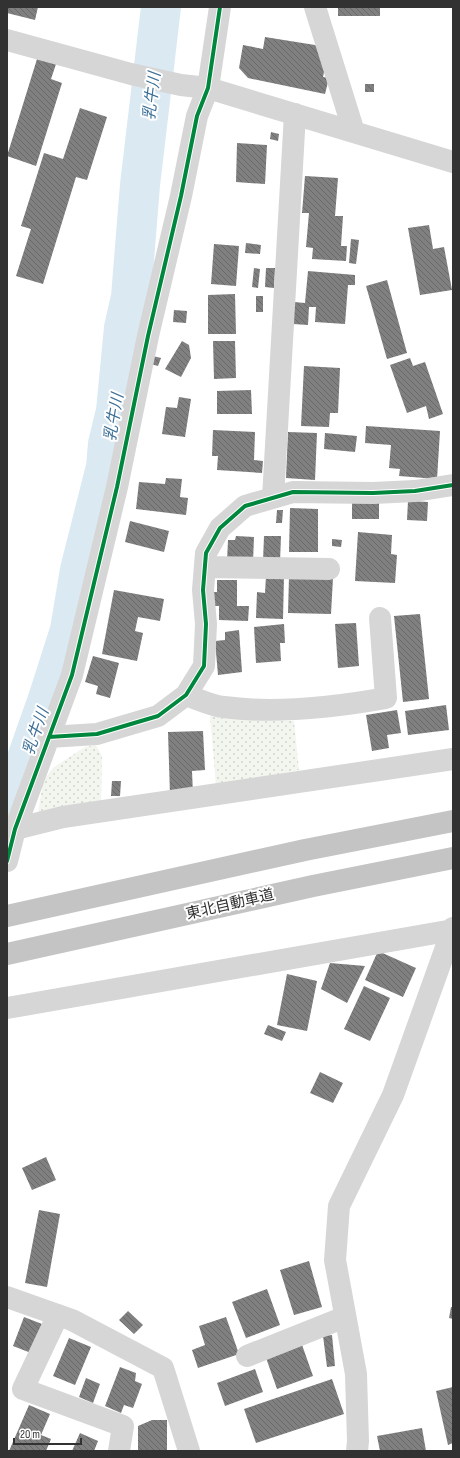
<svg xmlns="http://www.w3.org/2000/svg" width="460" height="1458" viewBox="0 0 460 1458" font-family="'Sofia Sans Condensed','Noto Sans JP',sans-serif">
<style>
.grass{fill:url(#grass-dots)}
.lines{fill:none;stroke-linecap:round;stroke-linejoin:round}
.river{stroke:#dbe9f3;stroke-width:40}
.building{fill:url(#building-back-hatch)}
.minor{stroke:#d6d6d6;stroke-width:22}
.highway{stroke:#c4c4c4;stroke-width:22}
.cycleway-casing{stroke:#fff;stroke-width:6}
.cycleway{stroke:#00873e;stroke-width:4}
.labels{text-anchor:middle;stroke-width:4;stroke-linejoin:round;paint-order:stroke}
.street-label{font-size:15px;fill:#323232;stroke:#fff}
.water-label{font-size:16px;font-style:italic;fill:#3c7098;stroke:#fff}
</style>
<defs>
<pattern id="grass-dots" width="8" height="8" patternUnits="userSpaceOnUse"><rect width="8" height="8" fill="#f2f6ee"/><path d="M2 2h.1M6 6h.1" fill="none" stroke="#d0d3cd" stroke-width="1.8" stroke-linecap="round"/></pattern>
<pattern id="building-back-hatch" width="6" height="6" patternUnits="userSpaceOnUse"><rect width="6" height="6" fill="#808080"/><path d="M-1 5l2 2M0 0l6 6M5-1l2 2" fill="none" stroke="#696969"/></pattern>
</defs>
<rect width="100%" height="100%" fill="#fff"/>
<!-- grass -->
<path class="grass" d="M210,716L255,720L294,721L299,770L216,786Z
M96,745L102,756L101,805L38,814L43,781L53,768L85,747Z"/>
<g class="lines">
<!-- river -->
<path class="river" d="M7,815L48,699L70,630L80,570L106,467L108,444L116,411L124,328L131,297L140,185L161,7"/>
</g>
<!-- building -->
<path class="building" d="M7,7H38L35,20L7,13Z
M338,7H380V16H338Z
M265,37L315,45L322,52L326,62L323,77L329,78L325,94L248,78L239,68L243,45L263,49Z
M37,59L56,64L51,79L62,83L36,166L7,156Z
M365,84H374V92H365Z
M80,108L107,117L87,180L76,177L43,284L16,276L31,229L21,226L44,153L63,159Z
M271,132L279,134L278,141L270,139Z
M237,143L267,145L265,184L236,182Z
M305,176L338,178L335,216H343L341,246H347L346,261L312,259L313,248L306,247L309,213H302Z
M429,225L433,249L444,247L452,290L420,295L408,228Z
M351,239L359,240L356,264L349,263Z
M246,243L261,245L260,254L245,253Z
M214,244L239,246L236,286L211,284Z
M254,268L260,269L258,288L252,287Z
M266,268H275L274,288L265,287Z
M308,271L355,275V285H348L345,324L315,322L316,307H309L308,325L293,324L294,302L305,303Z
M387,280L407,353L387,359L366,286Z
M235,294L236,334H208V295Z
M256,296H263V312H256Z
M174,310L187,311L186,323L173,322Z
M182,341L189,345L191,358L181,377L165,369Z
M213,341H235L236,378L214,379Z
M153,356L161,358L158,366L151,364Z
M410,358L413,366L425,362L443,414L429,419L426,406L407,413L390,365Z
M304,366L340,368L338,413H330L329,427L301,426Z
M251,390L252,414H217V391Z
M179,397L191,399L185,437L162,434L166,407L177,408Z
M366,426L440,431L437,479L399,476L400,469L389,468L391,445L365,443Z
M213,430L255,432L254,460L263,461L262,473L217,470L218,456H212Z
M288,432L317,433L315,480L286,478Z
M325,433L357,436L355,452L324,449Z
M166,478L182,479L180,497L188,498L186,515L136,509L139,482L165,484Z
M352,498H379V519H352Z
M408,501L428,502L427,521L407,520Z
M290,508L318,509V552H289Z
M277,510H283L282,523H276Z
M130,521L169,531L164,552L125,542Z
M358,532L392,535L391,554L397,555L395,583L355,581Z
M236,536L254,537L253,562L227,561L228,540H235Z
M264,536H281L280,562L263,561Z
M332,539L342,540L341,547L332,546Z
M266,576H284L283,619L256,618L257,592L265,593Z
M289,577L333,578L331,614L288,613Z
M217,580H237V606H249L248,621L219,620V606H211V592H217Z
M114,590L164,599L160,621L138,617L135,631L143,633L137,661L102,654Z
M420,614L429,699L403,702L394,616Z
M356,623L359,666L338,668L335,624Z
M284,624L285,643H280L281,661L256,663L254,627Z
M239,630L242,672L218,675L215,641L225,640V632Z
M93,656L119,663L110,698L96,694L98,686L85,682Z
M446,705L449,730L408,735L405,711Z
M397,710L401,733L387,735L389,748L372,751L366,715Z
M203,731L205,770L192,771L193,794L170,795L168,732Z
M112,781H121L120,796H111Z
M378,951L416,968L403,997L365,980Z
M330,963L365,966L347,1003L321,989Z
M287,974L317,981L307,1031L277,1025Z
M364,986L390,998L370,1041L344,1029Z
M268,1025L286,1032L282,1041L264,1034Z
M320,1072L343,1083L333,1103L310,1093Z
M46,1157L56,1180L32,1190L22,1168Z
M39,1210L60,1214L47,1287L25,1283Z
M309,1261L322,1307L294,1315L280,1270Z
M267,1289L280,1325L246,1338L232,1302Z
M451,1307H453V1319L449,1318Z
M128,1311L143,1325L134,1334L119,1320Z
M24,1317L42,1324L31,1353L13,1346Z
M226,1317L239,1354L198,1368L192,1350L205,1345L199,1326Z
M332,1335L335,1366L327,1367L323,1336Z
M69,1338L91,1347L75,1385L53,1376Z
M301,1342L313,1376L277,1389L265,1355Z
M120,1367L136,1373L135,1381L142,1384L133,1408L124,1405L121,1413L105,1406Z
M255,1369L263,1392L225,1406L217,1383Z
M86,1378L100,1384L93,1403L79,1397Z
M332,1379L344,1414L256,1443L244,1409Z
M453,1387V1443L448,1445L436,1391Z
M29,1405L50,1414L41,1435L51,1439L46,1451H9Z
M152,1420H167V1451H138V1426Z
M422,1428L426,1451H380L377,1436Z
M80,1433L98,1441L94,1451H72Z"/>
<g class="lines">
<!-- minor -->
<path class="minor" d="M315,7L354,132
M7,40L131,74L181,85L208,88L453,162
M273,498L295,114
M205,567L329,569
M186,695C198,699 212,706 224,707C275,714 336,707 386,698L380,618
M49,737L97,734L158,716L186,695L204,666L206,624L203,590L206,553L220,528L245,506L293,492L373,493L415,491L453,485
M15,829L63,817L453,759
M7,861L15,829L72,675L117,487L148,336L181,196L197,116L208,88L220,7
M7,1008L453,930
M7,1297L72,1320L163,1368L189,1451
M58,1315L23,1389L123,1426L119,1451
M247,1356L345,1317
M357,1451L358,1441L356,1374L335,1260L339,1206L393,1095L453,928"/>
<!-- highway -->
<path class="highway" d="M7,916L305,850L453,821
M7,954L313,886L453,858"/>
<!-- cycleway casing -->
<g class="cycleway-casing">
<path id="cycleway" d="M49,737L97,734L158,716L186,695L204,666L206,624L203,590L206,553L220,528L245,506L293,492L373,493L415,491L453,485
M7,861L15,829L72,675L117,487L148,336L181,196L197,116L208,88L220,7"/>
</g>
<!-- cycleway -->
<use href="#cycleway" class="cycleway"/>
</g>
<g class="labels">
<!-- street labels -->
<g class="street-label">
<text transform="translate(230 904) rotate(-13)" y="5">東北自動車道</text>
</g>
<!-- water labels -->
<g class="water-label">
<text transform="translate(151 96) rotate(-83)" y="6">乳牛川</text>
<text transform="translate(113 417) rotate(-80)" y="6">乳牛川</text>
<text transform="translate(35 731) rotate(-71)" y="6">乳牛川</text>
</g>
</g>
<!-- border -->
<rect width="460" height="1458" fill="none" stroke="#323232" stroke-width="16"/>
<!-- scale -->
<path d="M14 1438v6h67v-6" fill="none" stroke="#323232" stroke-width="2"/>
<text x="20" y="1438" font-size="12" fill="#323232" stroke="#ffffff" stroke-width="3" paint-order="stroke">20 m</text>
</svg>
